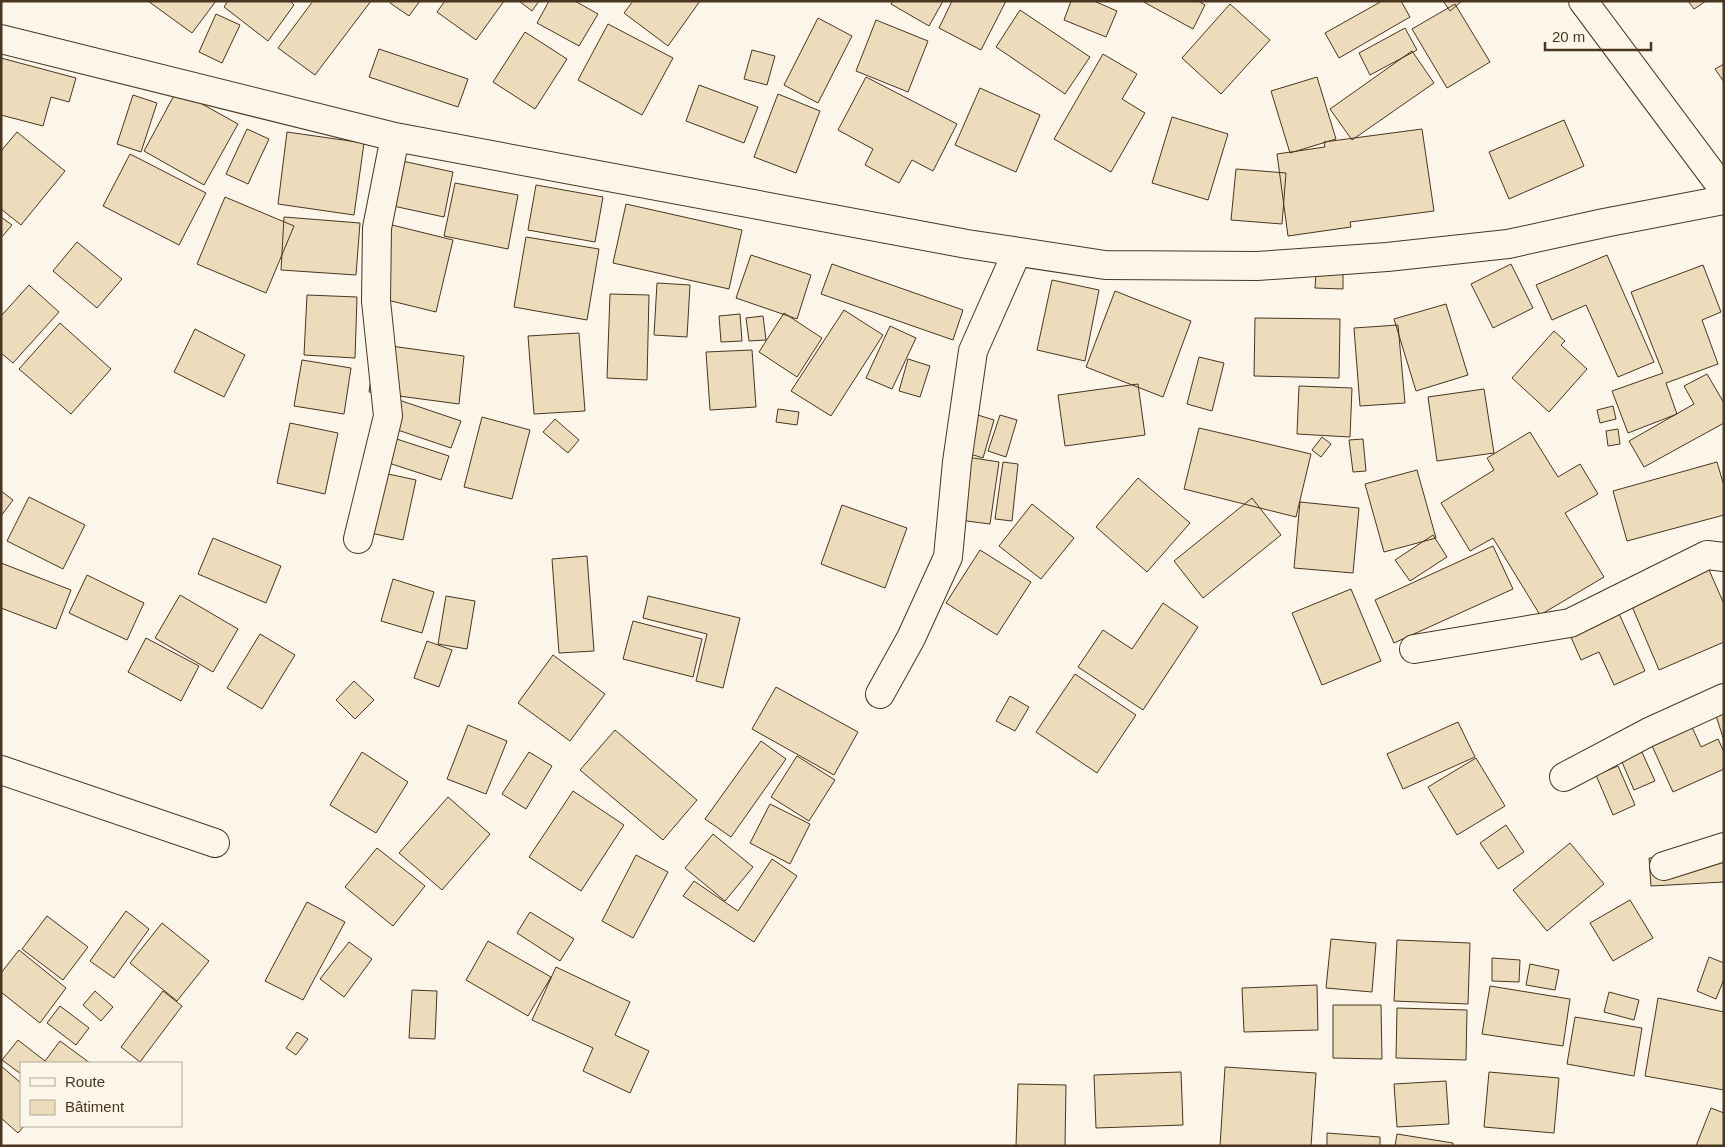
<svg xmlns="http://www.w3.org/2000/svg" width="1725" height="1147" viewBox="0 0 1725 1147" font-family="Arial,sans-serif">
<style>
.building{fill:#ecdcbc;stroke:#4a3520}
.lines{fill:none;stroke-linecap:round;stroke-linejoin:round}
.minor-casing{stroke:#4a3520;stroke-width:30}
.trunk-casing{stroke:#4a3520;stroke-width:30}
.minor{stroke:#fbf6e9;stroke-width:28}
.trunk{stroke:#fbf6e9;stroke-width:28}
</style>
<rect width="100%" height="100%" fill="#fbf6e9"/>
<!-- building -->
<path class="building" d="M148,1H216L192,33Z
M228,1H290L294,5L268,41L224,7Z
M313,1H371L315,75L278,48Z
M391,1H420L409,16L390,3Z
M445,1H504L476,40L437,12Z
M519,1H539L532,11Z
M549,1H575L598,14L579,46L537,23Z
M633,1H700L668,46L624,13Z
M893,1H943L929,26L891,4Z
M952,1H1006L981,50L939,28Z
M1071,1H1094L1117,11L1106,37L1064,20Z
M1142,1H1198L1205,5L1193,29Z
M1382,1H1401L1410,17L1339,58L1325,33Z
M1443,1H1462L1450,11Z
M1688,1H1706L1694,9Z
M1230,4L1270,40L1221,94L1182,58Z
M1455,4L1490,62L1447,88L1412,29Z
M1020,10L1090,57L1065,94L996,47Z
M216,14L240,25L222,63L199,52Z
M818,18L852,36L818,103L784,85Z
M876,20L928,41L908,92L856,71Z
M608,24L673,58L642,115L578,80Z
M1405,28L1417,50L1370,75L1359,53Z
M525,32L567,59L535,109L493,82Z
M379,49L468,79L458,107L369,77Z
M752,50L775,56L767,85L744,79Z
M1412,51L1434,83L1352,140L1330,109Z
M1103,54L1137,74L1122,99L1145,113L1111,172L1054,139Z
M1,58L76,78L69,102L51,97L43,126L1,115Z
M1724,64V82L1715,69Z
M866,77L957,124L933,171L912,160L899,183L865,165L873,149L838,130Z
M1317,77L1336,139L1290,153L1271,91Z
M699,85L758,107L744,143L686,121Z
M980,88L1040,115L1016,172L955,145Z
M177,90L238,124L204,185L144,151Z
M778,94L820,111L796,173L754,157Z
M133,95L157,103L141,152L117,144Z
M1172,117L1228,134L1208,200L1152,183Z
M1564,120L1584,166L1509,199L1489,152Z
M247,129L269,139L248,184L226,174Z
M1422,129L1434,211L1350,222L1351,227L1288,236L1277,154L1325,147L1324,142Z
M17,132L65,171L21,225L1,209V151Z
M287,132L364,143L354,215L278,204Z
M130,154L206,193L179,245L103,206Z
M393,159L453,172L444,217L384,204Z
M1236,169L1286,173L1282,224L1231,220Z
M455,183L518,195L508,249L444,236Z
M536,185L603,197L595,242L528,230Z
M225,197L294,226L266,293L197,264Z
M626,204L742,230L729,289L613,263Z
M1,217L12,225L1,238Z
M284,217L360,223L356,275L281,270Z
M388,224L453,240L436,312L371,296Z
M526,237L599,249L587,320L514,307Z
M77,242L122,279L97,308L53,271Z
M751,255L811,275L797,319L736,298Z
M1607,255L1654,362L1618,377L1586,305L1552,320L1536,285Z
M832,264L963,310L953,340L821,294Z
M1511,264L1533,308L1493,328L1471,284Z
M1703,265L1721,312L1702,320L1718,364L1666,383L1677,414L1628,433L1612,391L1663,373L1631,292Z
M1316,273L1343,274V289L1315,288Z
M1052,280L1099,290L1085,361L1037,350Z
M657,283L690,285L687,337L654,335Z
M29,285L59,312L13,363L1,353V316Z
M1115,291L1191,321L1163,397L1086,367Z
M610,294L649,295L647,380L607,378Z
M307,295L357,297L355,358L304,355Z
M1446,304L1468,375L1416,391L1394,319Z
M844,310L883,335L831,416L791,391Z
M784,313L822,338L797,377L759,352Z
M740,314L742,341L721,342L719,316Z
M763,316L766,340L749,341L746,318Z
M1255,318L1340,319L1339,378L1254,376Z
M60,323L111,369L71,414L19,369Z
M1398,325L1405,403L1360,406L1354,328Z
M890,326L916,338L892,389L866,378Z
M195,329L245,355L224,397L174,372Z
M1554,331L1565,341L1561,345L1587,369L1549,412L1512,378Z
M579,333L585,411L534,414L528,336Z
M376,344L464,356L459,404L369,392Z
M752,350L756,407L710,410L706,352Z
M1199,357L1224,363L1212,411L1187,404Z
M908,359L930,366L920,397L899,391Z
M302,360L351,368L344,414L294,406Z
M1707,374L1724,403V423L1644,467L1629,441L1694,404L1684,386Z
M1138,384L1145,435L1065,446L1058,395Z
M1299,386L1352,388L1350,437L1297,434Z
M1484,389L1494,453L1437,461L1428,397Z
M387,396L461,421L451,448L377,423Z
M1613,406L1616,419L1600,423L1597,410Z
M778,409L799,412L797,425L776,422Z
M965,411L994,420L983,458L954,449Z
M1000,415L1017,420L1006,457L988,451Z
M482,417L530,430L512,499L464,487Z
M555,419L579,440L568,453L543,432Z
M290,423L338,433L325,494L277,483Z
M1199,428L1311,454L1296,517L1184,489Z
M1618,429L1620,444L1608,446L1606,431Z
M372,431L449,456L441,480L364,455Z
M1530,432L1558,477L1580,464L1598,494L1565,513L1604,577L1540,615L1493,538L1470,551L1441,503L1494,470L1487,458Z
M1322,437L1331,444L1321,457L1312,450Z
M1363,439L1366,471L1353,472L1349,440Z
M967,457L999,462L990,524L959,520Z
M1003,462L1018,464L1012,521L995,519Z
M1717,462L1724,486V515L1627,541L1613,491Z
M365,469L416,480L403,540L352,529Z
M1417,470L1436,538L1384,552L1365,484Z
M1138,478L1190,523L1147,572L1096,527Z
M1,491L13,500L1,516Z
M29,497L85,525L63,569L7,541Z
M1252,498L1281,535L1203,598L1174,561Z
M1300,502L1359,508L1353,573L1294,568Z
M1032,504L1074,538L1041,579L999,546Z
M842,505L907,528L885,588L821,564Z
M1433,535L1447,557L1410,581L1395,560Z
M213,538L281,566L266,603L198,574Z
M1493,546L1513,589L1394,643L1375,600Z
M980,550L1031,582L997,635L946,603Z
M587,556L594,651L559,653L552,559Z
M1,563L71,590L56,629L1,608Z
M1706,563L1724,604V642L1659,670L1628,597Z
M87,575L144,603L127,640L69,613Z
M393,579L434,592L422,633L381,621Z
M1351,589L1381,661L1322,685L1292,613Z
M180,595L238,629L213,672L155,638Z
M446,596L475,601L467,649L438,644Z
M648,596L740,618L723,688L696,681L707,634L643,618Z
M1163,603L1198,627L1143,710L1078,667L1103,630L1132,649Z
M1616,607L1645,671L1614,685L1599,652L1581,660L1567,628Z
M633,621L702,639L693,677L623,659Z
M260,634L295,655L262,709L227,688Z
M146,638L199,666L181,701L128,672Z
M427,641L452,650L439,687L414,678Z
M553,655L605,694L570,741L518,703Z
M1075,674L1136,715L1097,773L1036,732Z
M354,681L374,700L355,719L336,700Z
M776,687L858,732L834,775L752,729Z
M1010,696L1029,707L1015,731L996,721Z
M1724,702V741L1713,706Z
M1683,707L1701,747L1718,739L1724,752V769L1673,792L1642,724Z
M1458,722L1475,757L1403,789L1387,754Z
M468,725L507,741L486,794L447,779Z
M615,730L697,800L663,840L580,770Z
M1636,739L1655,781L1634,790L1616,748Z
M761,741L786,759L731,837L705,819Z
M362,752L408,782L376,833L330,805Z
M529,752L552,766L526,809L502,794Z
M797,756L835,780L809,821L771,797Z
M1476,758L1505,806L1457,835L1428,787Z
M1618,766L1635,805L1613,815L1596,775Z
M573,791L624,825L581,891L529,857Z
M448,797L490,834L442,890L399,853Z
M770,804L810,824L790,864L750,843Z
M1506,825L1524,852L1498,869L1480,843Z
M713,834L753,867L725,901L685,868Z
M1570,843L1604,884L1547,931L1513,890Z
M377,848L425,886L393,926L345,887Z
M1724,854V882L1651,886L1649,858Z
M636,855L668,872L633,938L602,921Z
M772,859L797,876L754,942L683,896L694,881L738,911Z
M1630,900L1653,938L1613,961L1590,923Z
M307,902L345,922L303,1000L265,981Z
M126,911L149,929L114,978L90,961Z
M530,912L574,939L560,961L517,933Z
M47,916L88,947L63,980L22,949Z
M162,923L209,961L177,1001L130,963Z
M1331,939L1376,943L1372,992L1326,988Z
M1397,940L1470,943L1468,1004L1394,1001Z
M488,941L551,977L528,1016L466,980Z
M349,942L372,959L344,997L320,979Z
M19,950L66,988L40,1023L1,992V973Z
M1709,957L1724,963V979L1716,999L1697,991Z
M1492,958L1520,960L1519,982L1492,981Z
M1530,964L1559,970L1555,990L1526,985Z
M556,967L630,1002L615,1035L649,1051L630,1093L583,1071L593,1048L532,1020Z
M1317,985L1318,1030L1244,1032L1242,988Z
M1490,986L1570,999L1563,1046L1482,1034Z
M412,990L437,991L435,1039L409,1038Z
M95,991L113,1007L101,1021L83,1005Z
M163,991L182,1006L140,1062L121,1047Z
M1609,992L1639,1000L1634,1020L1604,1012Z
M1658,998L1724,1012V1090L1645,1076Z
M1333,1005H1381L1382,1059L1333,1058Z
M60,1006L89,1028L76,1045L47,1023Z
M1397,1008L1467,1010L1466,1060L1396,1058Z
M1575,1017L1642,1028L1634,1076L1567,1064Z
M297,1032L308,1039L296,1055L286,1048Z
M18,1040L45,1061L60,1041L90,1063H21V1074L2,1060Z
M1,1066L21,1083V1126H24L18,1133L1,1118Z
M1225,1067L1316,1073L1311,1146H1220Z
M1181,1072L1183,1125L1096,1128L1094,1075Z
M1489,1072L1559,1078L1554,1133L1484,1127Z
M1446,1081L1449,1124L1397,1127L1394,1084Z
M1018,1084L1066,1085L1065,1146H1016Z
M1711,1108L1724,1113V1146H1696Z
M1327,1133L1380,1137V1146H1327Z
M1397,1134L1453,1143V1146H1395Z"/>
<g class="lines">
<!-- minor casing -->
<g class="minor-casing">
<path id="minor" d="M1,39L395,137L967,244L1105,265L1257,266L1387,257L1508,244L1604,223L1724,200
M358,539L388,416L376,301L377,228L395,137
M1414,649L1570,623L1707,555L1724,557
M880,694L911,638L948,557L957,462L973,351L1017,252
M1,770L215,843
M1564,777L1649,732L1724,698
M1664,866L1724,847"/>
</g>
<!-- trunk casing -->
<g class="trunk-casing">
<path id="trunk" d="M1583,1L1724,190"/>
</g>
<!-- minor -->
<use href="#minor" class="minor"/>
<!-- trunk -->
<use href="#trunk" class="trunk"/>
</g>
<!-- border -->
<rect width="1725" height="1147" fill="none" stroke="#4a3520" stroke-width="5"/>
<!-- legend -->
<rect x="20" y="1062" width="162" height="65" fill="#fbf6e9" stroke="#b4a999"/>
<rect x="30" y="1078" width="25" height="8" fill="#fbf6e9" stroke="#b4a999"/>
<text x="65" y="1087" font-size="15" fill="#4a3520">Route</text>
<rect x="30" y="1100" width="25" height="15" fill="#ecdcbc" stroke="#b4a999"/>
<text x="65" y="1112" font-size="15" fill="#4a3520">Bâtiment</text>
<!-- scale -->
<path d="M1545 42v8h106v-8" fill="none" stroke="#4a3520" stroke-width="2.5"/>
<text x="1552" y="42" font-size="15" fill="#4a3520" stroke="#fbf6e9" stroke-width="4" paint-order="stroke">20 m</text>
</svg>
